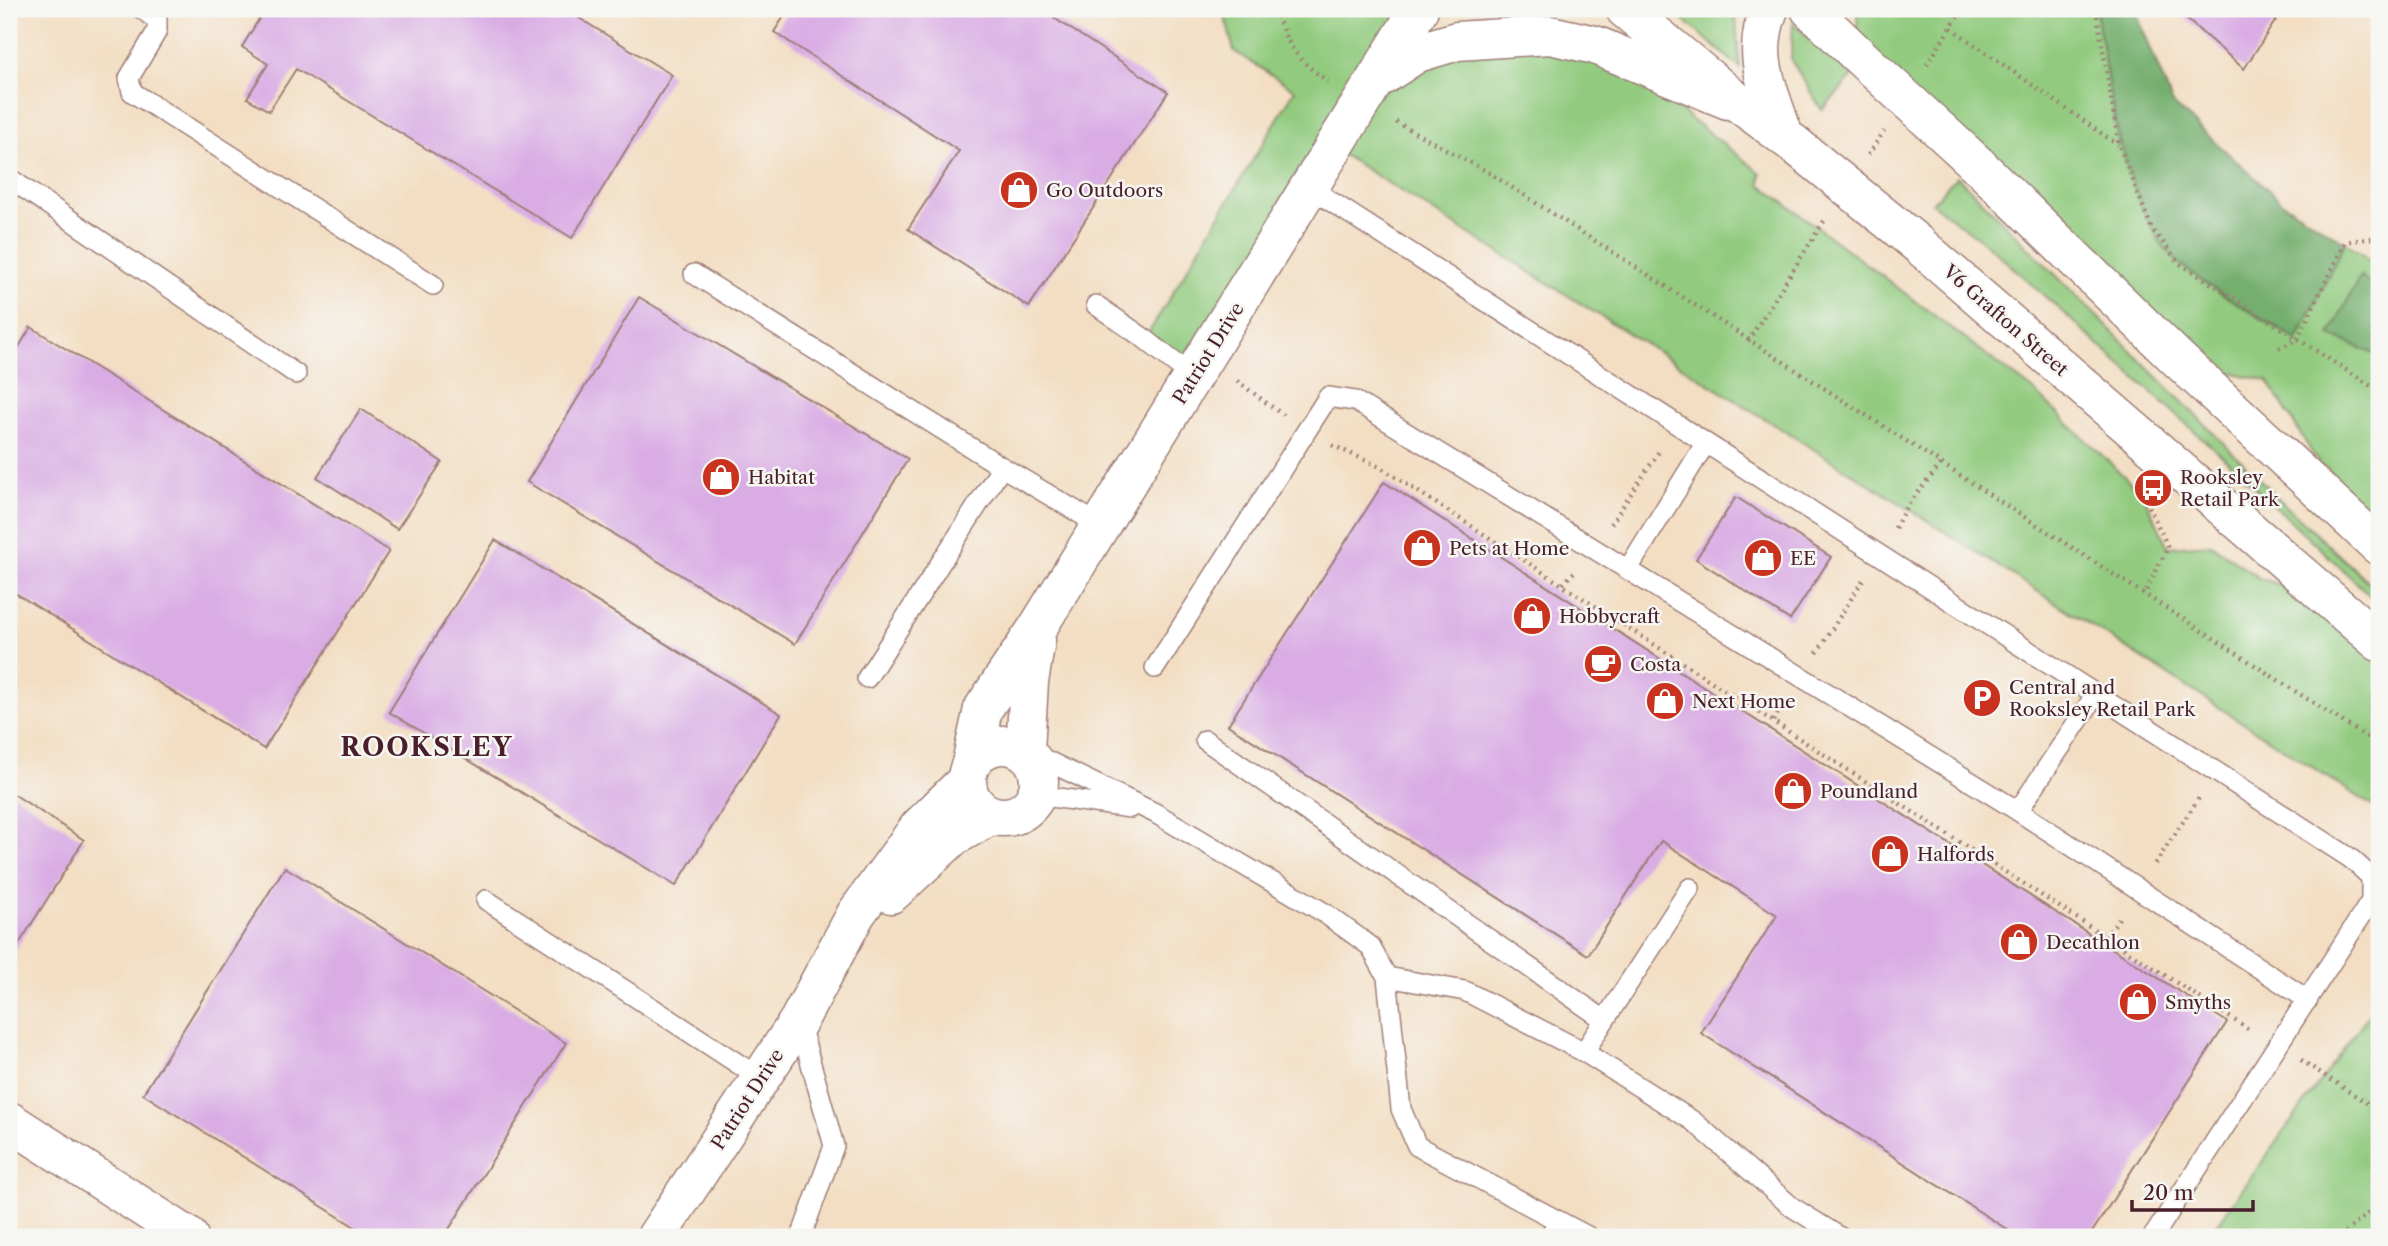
<svg xmlns="http://www.w3.org/2000/svg" width="2388" height="1246" viewBox="0 0 2388 1246" font-family="'Libre Caslon Text',serif">
<style>
.green{fill:#92cb7f;stroke:#6e7555;stroke-width:2}
.forest{fill:#75af6e;stroke:#60674c;stroke-width:2}
.building{fill:#d9ace4}
.lines{fill:none;stroke-linecap:round;stroke-linejoin:round}
.service-casing{stroke:#9e7e77;stroke-width:22}
.minor-casing{stroke:#9e7e77;stroke-width:41}
.tertiary-casing{stroke:#9e7e77;stroke-width:41}
.path{stroke:#9e7e77;stroke-width:4.5;stroke-dasharray:2 5;stroke-linecap:butt}
.service{stroke:#fff;stroke-width:19}
.minor{stroke:#fff;stroke-width:38}
.tertiary{stroke:#fff;stroke-width:38}
.tertiary-bridge-casing{stroke:#9e7e77;stroke-width:41;stroke-linecap:butt}
.tertiary-bridge{stroke:#fff;stroke-width:38}
.labels{text-anchor:middle;stroke-width:5;stroke-linejoin:round;paint-order:stroke}
.poi-label{font-size:19px;fill:#4a1f2b;stroke:#f6f6f2;text-anchor:start}
.street-label{font-size:19px;fill:#4a1f2b;stroke:#f6f6f2}
.district-label{font-size:26px;font-weight:bold;letter-spacing:2px;fill:#4a1f2b;stroke:#f6f6f2}
</style>
<rect width="100%" height="100%" fill="#f6f6f2"/>
<filter id="ink" filterUnits="userSpaceOnUse"><feTurbulence type="fractalNoise" baseFrequency=".0143" numOctaves="2"/><feDisplacementMap in="SourceGraphic" scale="14" xChannelSelector="R" yChannelSelector="G"/><feConvolveMatrix kernelMatrix="1 2 1 2 8 2 1 2 1" color-interpolation-filters="sRGB"/></filter>
<filter id="wash" filterUnits="userSpaceOnUse"><feTurbulence type="fractalNoise" baseFrequency=".00686" numOctaves="4" result="noise"/><feDisplacementMap in="SourceGraphic" scale="28" xChannelSelector="R" yChannelSelector="G"/><feGaussianBlur stdDeviation="1.57" result="paint"/><feColorMatrix in="noise" values="0 0 0 0 0 0 0 0 0 0 0 0 0 0 0 0 0 1.4 0 .05"/><feComposite in="paint" operator="in"/></filter>
<g filter="url(#wash)">
<rect width="100%" height="100%" fill="#f3dec3"/>
<!-- green -->
<path class="green" d="M1223,9H1419L1417,53L1595,45L1761,173L1760,184L2033,390L2143,494L2168,547L2211,544L2259,578L2334,603L2379,642V810L1906,507L1335,150L1193,377L1145,339L1295,90L1234,51Z
M1671,9H1735L1740,68Z
M1857,9H2096L2119,145L2296,340L2345,242L2379,267V291L2361,276L2330,334L2379,356V546L2356,524L2268,381L2179,360L1858,55Z
M1793,23L1853,76L1822,110L1791,60Z
M1957,176L2287,507L2379,592V604L2221,455L1988,245L1932,203Z
M2379,1000V1237H2208Z"/>
<!-- forest -->
<path class="forest" d="M2096,9H2135L2172,103L2283,203L2345,242L2297,340C2259,316 2214,292 2180,264C2123,216 2108,79 2096,9Z
M2360,276L2379,291V356L2330,335Z"/>
<g id="blocks">
<!-- building -->
<path class="building" d="M265,9H564L672,75L572,238L296,69L269,111L247,98L268,64L242,47Z
M789,9H1060L1054,18L1168,92L1029,307L908,229L959,151L774,32Z
M2188,9H2283L2244,69L2183,16Z
M639,297L908,459L795,644L527,482Z
M31,327L389,551L264,749L9,589V363Z
M361,409L442,462L397,529L317,477Z
M1384,482L2227,1022L2089,1237H2019L1701,1033L1777,915L1661,841L1588,955L1228,725Z
M1736,497L1831,557L1790,620L1696,559Z
M495,540L781,714L676,886L389,712Z
M9,791L84,840L9,960Z
M285,867L566,1043L444,1237H371L143,1094Z"/>
</g>
</g>
<g filter="url(#ink)">
<use href="#blocks" fill-opacity="0" stroke="#9e7e77" stroke-width="2"/>
<g class="lines">
<!-- service casing -->
<g class="service-casing">
<path id="service" d="M142,9L157,20V31L129,78L132,92L433,285
M9,178L296,374
M1310,188L2350,858L2371,877V901L2153,1237
M694,274L1002,467
M1096,305L1145,339L1193,377
M1628,569L1705,444
M1155,668L1328,397L1355,401L2018,811L2308,1000
M867,678L1002,467L1101,526
M1205,740L1603,1019
M1025,750L1155,813L1323,912L1370,946L1387,977L1401,1109L1417,1146L1589,1237
M1037,795L1130,808
M2018,811L2096,694
M486,900L760,1078
M1387,977L1465,991L1584,1052L1693,1121L1792,1207L1840,1237
M799,1021L834,1146L801,1237
M1584,1052L1690,888
M1549,1237L1559,1221"/>
</g>
<!-- minor casing -->
<g class="minor-casing">
<path id="minor" d="M1382,76L1417,53L1457,41L1550,35L1595,45L1728,100
M967 781a36 36 0 1 1 72 0a36 36 0 1 1-72 0Z
M1025,750L1029,682L1036,640
M972,759L983,709L1038,627L1419,9
M891,894L953,837L990,816
M9,1121L189,1237
M656,1237L799,1020L856,914L919,827L965,782"/>
</g>
<!-- tertiary casing -->
<g class="tertiary-casing">
<path id="tertiary" d="M1625,9L1741,105L1794,144
M1769,9C1750,59 1769,88 1784,137
M1810,9L1858,55
M1977,164L2179,360L2379,546
M1919,245L2379,642"/>
</g>
<!-- path -->
<path class="path" d="M1275,9C1287,45 1296,60 1328,81
M2096,9L2119,145L2152,229L2179,263L2379,391
M1951,28L2118,145
M1927,65L1962,9
M1396,122L1488,172L2379,745
M1868,155L1884,131
M1748,341L1826,218
M2279,348L2297,340L2345,242L2379,237
M1237,381L1283,415
M1332,445L1380,467L2251,1031
M2143,494L2168,547L2144,595
M1611,524L1660,450
M1895,528L1906,507L1941,464
M1563,584L1576,570
M1817,653L1863,580
M1773,721L1785,701
M2155,864L2201,795
M2106,937L2121,915
M2301,1060L2379,1111
M2340,1237L2379,1204"/>
<!-- service -->
<use href="#service" class="service"/>
<!-- minor -->
<use href="#minor" class="minor"/>
<!-- tertiary -->
<use href="#tertiary" class="tertiary"/>
<!-- tertiary-bridge casing -->
<g class="tertiary-bridge-casing">
<path id="tertiary-bridge" d="M1858,55L1977,164
M1794,144L1919,245"/>
</g>
<!-- tertiary-bridge -->
<use href="#tertiary-bridge" class="tertiary-bridge"/>
</g>
</g>
<!-- icons -->
<defs>
<g id="shop-disc" transform="scale(2.0125)"><circle r="9.5" fill="#c8321e" stroke="#f6f6f2"/><path d="M-5-2.5h2.3a2.7 3.5 0 0 1 5.4 0H5L5.5 6h-11ZM-1.5-2.5h3a1.5 2.3 0 0 0-3 0Z" fill="#fff"/></g>
<g id="bus-disc" transform="scale(2.0125)"><circle r="9.5" fill="#c8321e" stroke="#f6f6f2"/><path d="M-5-6H5V4H4V6H2V4H-2V6H-4V4H-5ZM-3.5-4V0h7V-4ZM-3.5 1.2v1.5H-2V1.2ZM2 1.2v1.5H3.5V1.2Z" fill="#fff"/></g>
<g id="cafe-disc" transform="scale(2.0125)"><circle r="9.5" fill="#c8321e" stroke="#f6f6f2"/><path d="M-5.5-4.5H6V0H3Q3 3.5 0 3.5H-2.5Q-5.5 3.5-5.5 0ZM3-3.2v2h1.7v-2ZM-6 4.5H4V6H-6Z" fill="#fff"/></g>
<g id="parking-disc" transform="scale(2.0125)"><circle r="9.5" fill="#c8321e" stroke="#f6f6f2"/><path d="M-3.5-5.5H1a3.5 3.5 0 0 1 0 7H-1V5.5H-3.5ZM-1-3.4V-.6H.8a1.4 1.4 0 0 0 0-2.8Z" fill="#fff"/></g>
</defs>
<g fill-rule="evenodd">
<use href="#shop-disc" x="1019" y="190"/>
<use href="#shop-disc" x="721" y="477"/>
<use href="#bus-disc" x="2153" y="488"/>
<use href="#shop-disc" x="1422" y="548"/>
<use href="#shop-disc" x="1763" y="558"/>
<use href="#shop-disc" x="1532" y="616"/>
<use href="#cafe-disc" x="1603" y="664"/>
<use href="#parking-disc" x="1982" y="698"/>
<use href="#shop-disc" x="1665" y="701"/>
<use href="#shop-disc" x="1793" y="791"/>
<use href="#shop-disc" x="1890" y="854"/>
<use href="#shop-disc" x="2019" y="942"/>
<use href="#shop-disc" x="2138" y="1002"/>
</g>
<g class="labels">
<!-- poi labels -->
<g class="poi-label">
<text x="1046" y="197">Go Outdoors</text>
<text x="748" y="484">Habitat</text>
<text x="2180" y="484">Rooksley<tspan x="2180" dy="22">Retail Park</tspan></text>
<text x="1449" y="555">Pets at Home</text>
<text x="1790" y="565">EE</text>
<text x="1559" y="623">Hobbycraft</text>
<text x="1630" y="671">Costa</text>
<text x="2009" y="694">Central and<tspan x="2009" dy="22">Rooksley Retail Park</tspan></text>
<text x="1692" y="708">Next Home</text>
<text x="1820" y="798">Poundland</text>
<text x="1917" y="861">Halfords</text>
<text x="2046" y="949">Decathlon</text>
<text x="2165" y="1009">Smyths</text>
</g>
<!-- street labels -->
<g class="street-label">
<text transform="translate(2006 320) rotate(41)" y="7">V6 Grafton Street</text>
<text transform="translate(1208 353) rotate(-58)" y="7">Patriot Drive</text>
<text transform="translate(747 1099) rotate(-57)" y="7">Patriot Drive</text>
</g>
<!-- district labels -->
<g class="district-label">
<text x="427" y="756">ROOKSLEY</text>
</g>
</g>
<!-- margin -->
<rect width="2388" height="1246" fill="none" stroke="#f6f6f2" stroke-width="35"/>
<!-- scale -->
<path d="M2132 1200v10h121v-10" fill="none" stroke="#4a1f2b" stroke-width="3.5"/>
<text x="2143" y="1200" font-size="21" fill="#4a1f2b" stroke="#f6f6f2" stroke-width="5" paint-order="stroke">20 m</text>
</svg>
